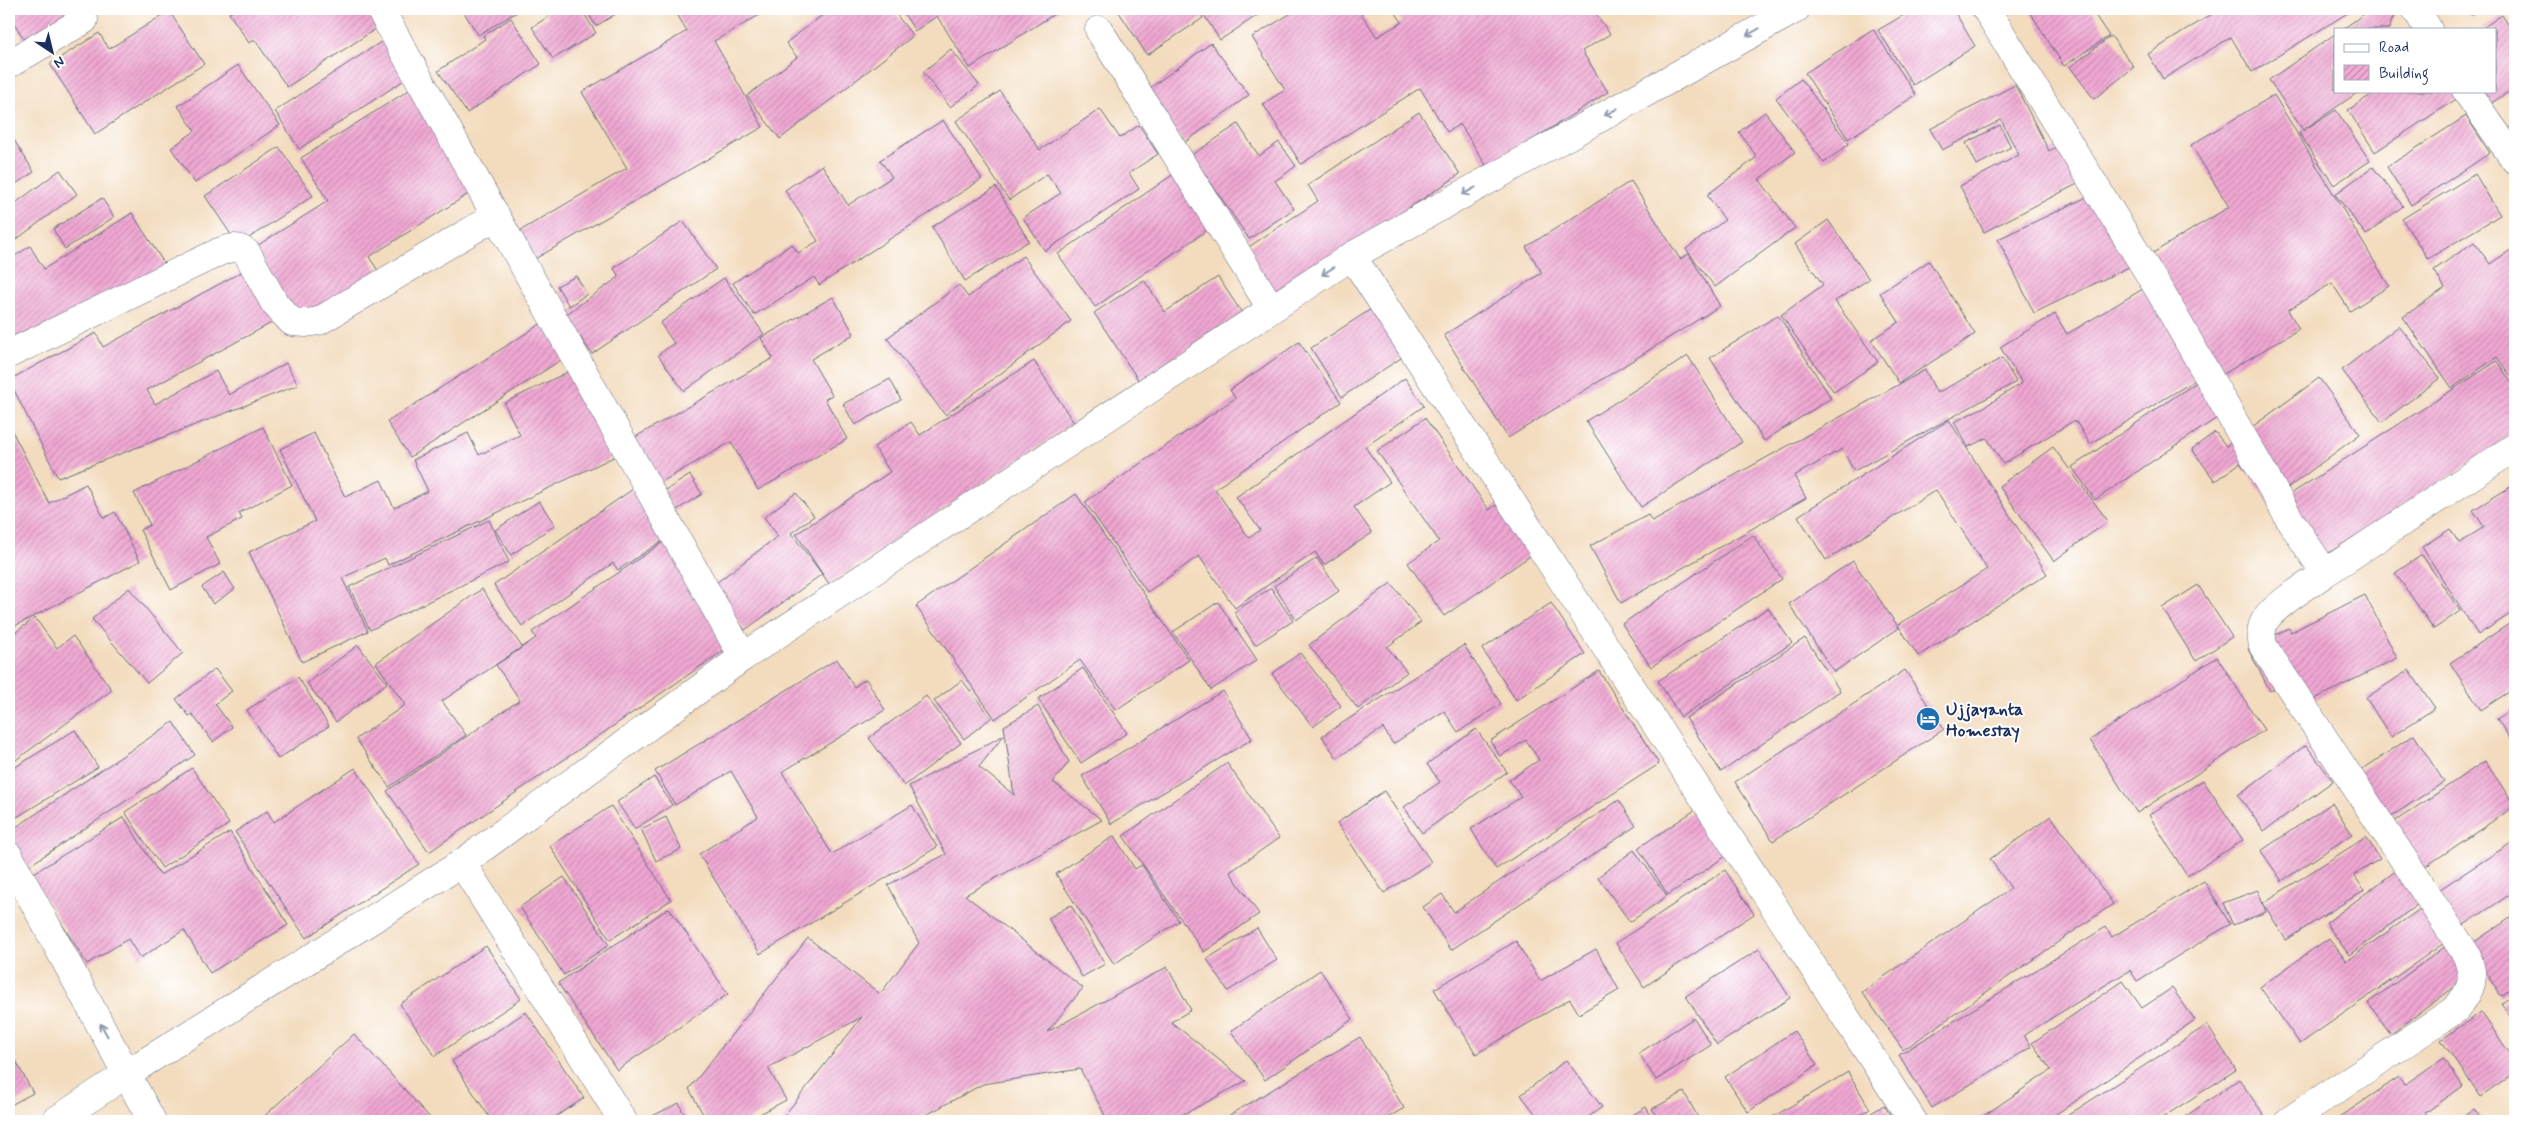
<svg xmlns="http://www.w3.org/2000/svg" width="2524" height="1130" viewBox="0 0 2524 1130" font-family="Mynerve,sans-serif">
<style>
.building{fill:url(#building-hatch)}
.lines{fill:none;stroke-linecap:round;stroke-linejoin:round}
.street-casing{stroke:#676b7f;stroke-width:29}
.secondary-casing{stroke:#676b7f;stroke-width:29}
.street{stroke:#fff;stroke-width:28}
.secondary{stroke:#fff;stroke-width:28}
.oneway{stroke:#8d97ae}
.labels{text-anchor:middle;stroke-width:4;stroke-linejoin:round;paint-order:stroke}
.poi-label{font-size:18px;font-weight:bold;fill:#1b2f5e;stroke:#fff;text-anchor:start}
</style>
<defs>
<pattern id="building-hatch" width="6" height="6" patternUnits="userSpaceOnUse" patternTransform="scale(1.25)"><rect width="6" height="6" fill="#f1a8d3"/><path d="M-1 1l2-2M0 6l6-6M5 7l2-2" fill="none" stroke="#c289ae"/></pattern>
</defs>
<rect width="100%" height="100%" fill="#fff"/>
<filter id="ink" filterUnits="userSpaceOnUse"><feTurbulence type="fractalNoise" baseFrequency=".02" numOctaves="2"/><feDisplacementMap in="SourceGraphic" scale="10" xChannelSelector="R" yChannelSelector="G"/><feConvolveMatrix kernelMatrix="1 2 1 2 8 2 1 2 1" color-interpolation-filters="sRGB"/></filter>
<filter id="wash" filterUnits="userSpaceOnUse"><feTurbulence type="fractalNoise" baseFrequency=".0096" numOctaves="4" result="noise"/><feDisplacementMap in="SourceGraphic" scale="20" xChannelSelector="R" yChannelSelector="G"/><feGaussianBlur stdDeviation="1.12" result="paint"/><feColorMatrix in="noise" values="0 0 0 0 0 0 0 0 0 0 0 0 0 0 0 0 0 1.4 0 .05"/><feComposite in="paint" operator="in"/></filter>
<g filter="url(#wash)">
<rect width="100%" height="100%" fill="#f3dbbd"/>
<g id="blocks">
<!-- building -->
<path class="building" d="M9,9H88L27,45L9,14Z
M235,9H406L287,87L255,40L249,43L229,13Z
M462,9H522L478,35Z
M543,9H581L596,33L553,59L532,27L548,17Z
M585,9H624L596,26Z
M674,9H770L714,41L763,127L533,260L518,232L627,168L582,92L687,31Z
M830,9H892L913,36L780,139L747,96L797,57L786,43Z
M901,9H1062L970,68L937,16L915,31Z
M1117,9H1197L1203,18L1147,55Z
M1200,9H1267L1220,40Z
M1298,9H1358L1377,37L1402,22L1393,9H1593L1610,34L1582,51L1608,92L1488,168L1460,124L1447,132L1420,88L1301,164L1263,104L1285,90L1252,37Z
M1914,9H1953L1975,46L1913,85L1878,30Z
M2028,9H2091L2109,36L2064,66Z
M2220,9H2354L2252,72L2231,37L2163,79L2148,54Z
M2371,9H2396L2389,29H2343Z
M2456,9H2479L2472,15Z
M169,11L204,64L95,134L50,64L99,33L109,49Z
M2502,15L2515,35V88L2476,113L2462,91H2495V29H2481Z
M511,18L541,64L467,113L438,71L485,39L483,36Z
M1873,29L1916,95L1848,139L1805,73Z
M2335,34V91H2360L2303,130L2269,80Z
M390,36L415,73L299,149L275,111Z
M2111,36L2134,67L2094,99L2070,67Z
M1211,43L1249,95L1184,143L1146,91Z
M951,49L979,85L950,107L923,72Z
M238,65L280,125L195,183L171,148L195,131L178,106Z
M1801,79L1849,144L1824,163L1776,98Z
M2015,85L2049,151L2064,143L2083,181L1984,232L1960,186L2019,155L2001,120L1942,150L1930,129Z
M414,87L478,188L369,257L381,275L293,331L244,254L328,201L301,158Z
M1000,91L1040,150L1100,109L1120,138L1139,125L1158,154L1129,173L1139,189L1045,251L1023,218L1061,193L1047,174L1009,200L956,121Z
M2377,91H2458L2461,96L2375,152L2348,110Z
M2274,95L2389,286L2350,311L2332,283L2288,310L2299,329L2215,379L2143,259L2229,207L2191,145Z
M2336,110L2370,161L2334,185L2299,133Z
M1419,112L1460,174L1275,297L1244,250L1318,201L1308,185Z
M1765,112L1795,152L1759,179L1795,228L1715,287L1686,249L1725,220L1707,195L1757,157L1739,132Z
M2466,116L2490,153L2411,205L2387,167Z
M943,120L982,179L819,285L814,277L754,315L733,283L792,244L798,253L818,241L785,190L822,165L848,205L892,177L880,160Z
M1238,124L1259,156L1279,142L1296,166L1275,181L1294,209L1249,239L1192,155Z
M2000,125L2011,147L1977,165L1966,143Z
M9,132L34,172L9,188Z
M279,147L313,196L238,245L205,196Z
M2373,167L2403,206L2366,235L2335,194Z
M60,170L77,194L9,245V208Z
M1175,173L1212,227L1095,307L1058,254Z
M2475,174L2500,215L2428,259L2402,219Z
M1631,181L1680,259L1689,254L1720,306L1508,438L1444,335L1542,273L1526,247Z
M996,187L1029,241L965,281L932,227Z
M2102,190L2137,263L2034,313L1998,239Z
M102,198L114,217L65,249L53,229Z
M132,213L167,268L9,368V260L30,246L44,269Z
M1828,220L1869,279L1835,301L1878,362L1834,392L1781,315L1823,285L1795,244Z
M683,221L716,269L592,354L565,315L619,277L614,268Z
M2474,242L2490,264L2515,247V373L2511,377L2497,357L2452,388L2403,317L2445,288L2434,270Z
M1023,256L1071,321L945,415L887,338L959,285L968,297Z
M1929,261L1975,334L1899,383L1871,340L1899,322L1880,293Z
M249,268L277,320L147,390L155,404L216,371L229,395L286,363L298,385L58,478L9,380L96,333L103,347Z
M576,276L587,294L569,306L557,286Z
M1218,277L1242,313L1139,381L1094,313L1144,280L1165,312Z
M724,278L764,334L684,391L658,355L674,343L660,323Z
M2148,286L2202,376L2090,444L2075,420L2003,464L1987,438L1968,447L1954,422L1984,407L2022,383L2000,347L2055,314L2067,334Z
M833,297L854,334L811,359L832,395L825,399L847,439L758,490L731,442L656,485L630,440L773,358L761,338Z
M1379,304L1410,352L1342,397L1311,348Z
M1778,315L1831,398L1764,441L1710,358Z
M553,316L575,351L410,457L387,422Z
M2399,326L2440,378L2382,422L2342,370Z
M1299,342L1341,402L1215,489L1249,538L1260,530L1236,497L1405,378L1424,406L1365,447L1390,482L1354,507L1372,533L1324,565L1315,552L1235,608L1199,556L1147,592L1085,502L1235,398L1230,390Z
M1688,356L1742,442L1641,507L1586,421Z
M2002,358L2016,382L1854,471L1842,449L1794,476L1806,498L1621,603L1590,546L1648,515L1652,521L1925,370L1937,393Z
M1034,361L1074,423L829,584L796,534L890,472L874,447L911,422L920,435Z
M2497,361L2515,388V434L2324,556L2286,497Z
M580,366L622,453L388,565L385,558L342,578L368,631L302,662L249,552L315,521L280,449L314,433L345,497L381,480L394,508L428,491L413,460L468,433L479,455L520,435L504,403Z
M2319,378L2360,434L2269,502L2240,463L2215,481L2192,449L2215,432L2226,446Z
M890,379L901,400L855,425L843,404Z
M2201,379L2224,413L2095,500L2072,467Z
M1425,418L1489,510L1515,492L1550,542L1444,616L1408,563L1439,541L1377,451Z
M1949,420L2047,574L1918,656L1898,625L1987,569L1936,490L1826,560L1798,516Z
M9,425L49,503L86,484L104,518L115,512L140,561L9,629Z
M263,427L292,485L239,513L242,519L206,537L220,564L171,590L140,530L150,525L134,493Z
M2053,447L2108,521L2054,561L1999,486Z
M690,475L702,494L675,511L663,492Z
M649,478L683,527L618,570L613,563L522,626L494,585Z
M2515,484V611L2478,635L2422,547L2450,529L2459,543L2484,527L2473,510Z
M796,493L814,516L791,533L822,574L745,630L712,586L778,536L764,517Z
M1076,494L1189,660L1116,710L1080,660L995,719L916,606Z
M539,501L555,525L511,555L495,530Z
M489,520L509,562L370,630L349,587Z
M1753,535L1782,579L1651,667L1622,624Z
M669,538L739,640L429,852L387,791L520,700L496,665L536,638L532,632Z
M2422,555L2460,611L2434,629L2395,573Z
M1317,558L1339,591L1296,620L1274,586Z
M1853,561L1899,628L1834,672L1789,604Z
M224,572L235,589L213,604L202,587Z
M1391,583L1421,622L1387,647L1407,672L1358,709L1309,645Z
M2198,585L2232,637L2196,661L2162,608Z
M129,588L183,653L147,683L92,619Z
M1271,588L1293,621L1255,645L1234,612Z
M482,589L522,647L442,701L466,735L389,787L356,739L405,705L376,663Z
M2365,595L2397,658L2311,701L2299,676L2270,691L2248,649L2289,628L2291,632Z
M1218,602L1257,660L1211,690L1173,632Z
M1551,603L1585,654L1516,700L1482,649Z
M1768,608L1792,643L1681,717L1658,681Z
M35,618L57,648L73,636L112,690L9,765V637Z
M2515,620V688L2481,710L2450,663Z
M1805,638L1840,691L1721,772L1686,718Z
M358,645L387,683L336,722L307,683Z
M1464,645L1501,704L1458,732L1444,711L1393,744L1383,728L1337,758L1322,736Z
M1300,653L1341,706L1313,727L1272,674Z
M2217,657L2264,730L2137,813L2090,740Z
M837,659L854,687L866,679L885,710L782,772L832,854L912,805L937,847L760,954L699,854L758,817L731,771L675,805L655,771Z
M1083,668L1127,733L1081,763L1038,699Z
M215,669L232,691L215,704L232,727L213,742L192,714L189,716L176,699Z
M1905,670L1944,729L1773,841L1735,782Z
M2409,670L2435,708L2391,737L2366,698Z
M1599,671L1659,764L1496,869L1471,829L1521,797L1509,780L1539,760L1526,740L1500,756L1490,741Z
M298,677L329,726L278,759L247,710Z
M962,680L991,718L964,739L934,701Z
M1223,691L1252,739L1111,824L1082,776Z
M926,696L961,743L904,786L869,738Z
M1038,706L1069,762L1053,782L1102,820L965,895L1083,988L1047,1032L1167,967L1191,1010L1171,1022L1246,1081L1171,1121H1108L1080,1069L983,1084L915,1121H780L862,1017L768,1068L786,1100L747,1121H707L689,1089L808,938L880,994L919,943L888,885L946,854L909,786L1004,735L979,767L1014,795L1004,726Z
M2515,707V746L2497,719Z
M173,722L195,755L27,867L9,841V832Z
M1476,729L1507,772L1422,833L1404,807L1440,782L1427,764Z
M75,730L98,767L9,822V771Z
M2414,735L2444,782L2387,819L2357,773Z
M2306,745L2333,781L2264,831L2238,795Z
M2485,761L2515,806L2419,871L2388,826Z
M1227,763L1279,838L1230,872L1259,914L1204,952L1123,836Z
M192,768L229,824L162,868L125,812Z
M355,768L419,864L306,938L235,832L267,811L274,822Z
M654,777L672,805L635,829L617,802Z
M2203,780L2243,840L2187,876L2149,815Z
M1384,791L1431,862L1384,893L1337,823Z
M1619,800L1636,826L1451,950L1423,907L1442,894L1454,912Z
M2332,803L2352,834L2282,881L2261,851Z
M611,806L671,900L610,940L550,846Z
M1701,806L1732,852L1668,895L1638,848Z
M2051,816L2113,904L1903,1050L1862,992L2011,888L1990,859Z
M124,817L160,875L230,832L288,925L210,973L184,930L140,958L128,939L87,964L31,875Z
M666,817L681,849L656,861L641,829Z
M1114,836L1135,869L1142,865L1179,921L1114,964L1056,874Z
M2366,837L2380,859L2354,875L2364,890L2286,940L2263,903Z
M2514,841L2515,891L2461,927L2437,891Z
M1634,850L1667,896L1630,922L1598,877Z
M1725,870L1754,914L1644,987L1616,943Z
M2397,870L2421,902L2349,955L2326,923Z
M564,877L609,945L564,975L520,907Z
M2204,881L2230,924L2137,981L2130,970L2024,1035L2031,1047L1932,1108L1899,1055L2106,927L2112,937Z
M2258,890L2266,912L2233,925L2223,903Z
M1071,905L1105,964L1082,977L1048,918Z
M2423,907L2447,941L2300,1044L2260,987L2329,938L2346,961Z
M669,908L728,994L617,1070L558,983Z
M2515,915V986L2501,996L2468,946Z
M1257,928L1277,960L1228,991L1207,959Z
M1516,941L1540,981L1596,949L1619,990L1579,1014L1570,999L1476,1054L1459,1026L1457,1027L1434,989Z
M486,946L521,999L435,1056L400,1004Z
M2446,946L2468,977L2391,1034L2368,1003Z
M1759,949L1790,998L1717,1045L1686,996Z
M1320,970L1353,1019L1265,1080L1231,1031Z
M2123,981L2142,1008L2172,988L2195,1020L2046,1121H1976L2051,1070L2032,1043Z
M2515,993V1023L2501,1004Z
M526,1012L584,1098L549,1121H492L452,1061Z
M2481,1012L2515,1061V1073L2481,1097L2441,1040Z
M1694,1018L1711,1045L1656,1080L1639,1053Z
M2207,1025L2236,1070L2157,1121H2059Z
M1794,1031L1817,1065L1748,1112L1725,1077Z
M354,1034L433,1121H259Z
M1360,1037L1404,1108L1382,1121H1220Z
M2443,1058L2463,1086L2425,1113L2431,1121H2334L2399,1077L2404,1085Z
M1566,1060L1602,1107L1583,1121H1541L1521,1095Z
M16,1061L33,1093L9,1106V1065Z
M1848,1072L1870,1109L1850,1121H1766Z
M2239,1079L2268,1121H2179Z
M1684,1092L1700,1121H1659L1652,1109Z
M679,1103L687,1121H647L646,1119Z
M1884,1105L1894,1121H1859Z
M1646,1107L1654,1121H1622Z
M2474,1109L2483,1121H2457Z"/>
</g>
</g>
<g filter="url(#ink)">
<use href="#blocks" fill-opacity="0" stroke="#676b7f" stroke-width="1"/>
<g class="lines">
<!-- street casing -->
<g class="street-casing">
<path id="street" d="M380,9L743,657
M1986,9L2161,293L2290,520L2325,573C2308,586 2278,602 2266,619C2260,627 2261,636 2263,646L2466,954C2476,979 2473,988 2456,1009L2289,1121
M2416,9L2428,29
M1099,30L1271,308
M9,64L84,20
M2466,91L2515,160
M1352,256L1913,1121
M9,354L219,252C230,248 238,245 247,253L275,304L292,322L306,323L319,321L496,216
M2325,573L2515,447
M462,863L623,1121
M55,1121L128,1073"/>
</g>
<!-- secondary casing -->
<g class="secondary-casing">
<path id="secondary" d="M9,856L152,1121
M128,1073L462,863L743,657L1352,256L1796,9"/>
</g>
<!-- street -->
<use href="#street" class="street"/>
<!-- secondary -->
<use href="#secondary" class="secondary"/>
</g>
<!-- one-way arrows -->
<defs><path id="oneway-shaft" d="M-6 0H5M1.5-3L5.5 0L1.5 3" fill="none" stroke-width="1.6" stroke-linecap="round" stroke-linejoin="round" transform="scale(1.25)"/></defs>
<g class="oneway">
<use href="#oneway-shaft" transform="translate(1753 32) rotate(151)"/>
<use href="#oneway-shaft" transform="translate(1611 112) rotate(151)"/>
<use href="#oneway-shaft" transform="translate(1469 191) rotate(151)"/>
<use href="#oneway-shaft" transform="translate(1328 271) rotate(147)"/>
<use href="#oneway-shaft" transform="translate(104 1030) rotate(-119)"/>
</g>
</g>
<!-- icons -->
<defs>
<g id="hotel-disc" transform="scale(1.25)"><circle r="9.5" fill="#1f6fb2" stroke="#fff"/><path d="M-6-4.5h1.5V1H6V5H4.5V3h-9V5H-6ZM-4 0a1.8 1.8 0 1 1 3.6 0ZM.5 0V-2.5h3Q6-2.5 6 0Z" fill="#fff"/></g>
</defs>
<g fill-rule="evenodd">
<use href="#hotel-disc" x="1928" y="719"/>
</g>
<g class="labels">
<!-- poi labels -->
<g class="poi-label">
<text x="1946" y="715">Ujjayanta<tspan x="1946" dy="21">Homestay</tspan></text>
</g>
</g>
<!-- margin -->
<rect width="2524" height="1130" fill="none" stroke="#fff" stroke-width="30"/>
<!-- legend -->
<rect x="2334" y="28" width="162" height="65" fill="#ffffff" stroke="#a4acbf"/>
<rect x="2344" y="44" width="25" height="8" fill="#ffffff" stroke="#a4acbf"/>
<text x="2379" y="52" font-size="15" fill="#1b2f5e">Road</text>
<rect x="2344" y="65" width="25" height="15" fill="url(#building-hatch)" stroke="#a4acbf"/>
<text x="2379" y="78" font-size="15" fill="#1b2f5e">Building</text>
<!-- north arrow -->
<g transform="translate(52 52) rotate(145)" stroke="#ffffff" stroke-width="4" paint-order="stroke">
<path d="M0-4L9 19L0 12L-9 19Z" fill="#1b2f5e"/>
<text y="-8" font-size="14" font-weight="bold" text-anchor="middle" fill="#1b2f5e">N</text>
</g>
</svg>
